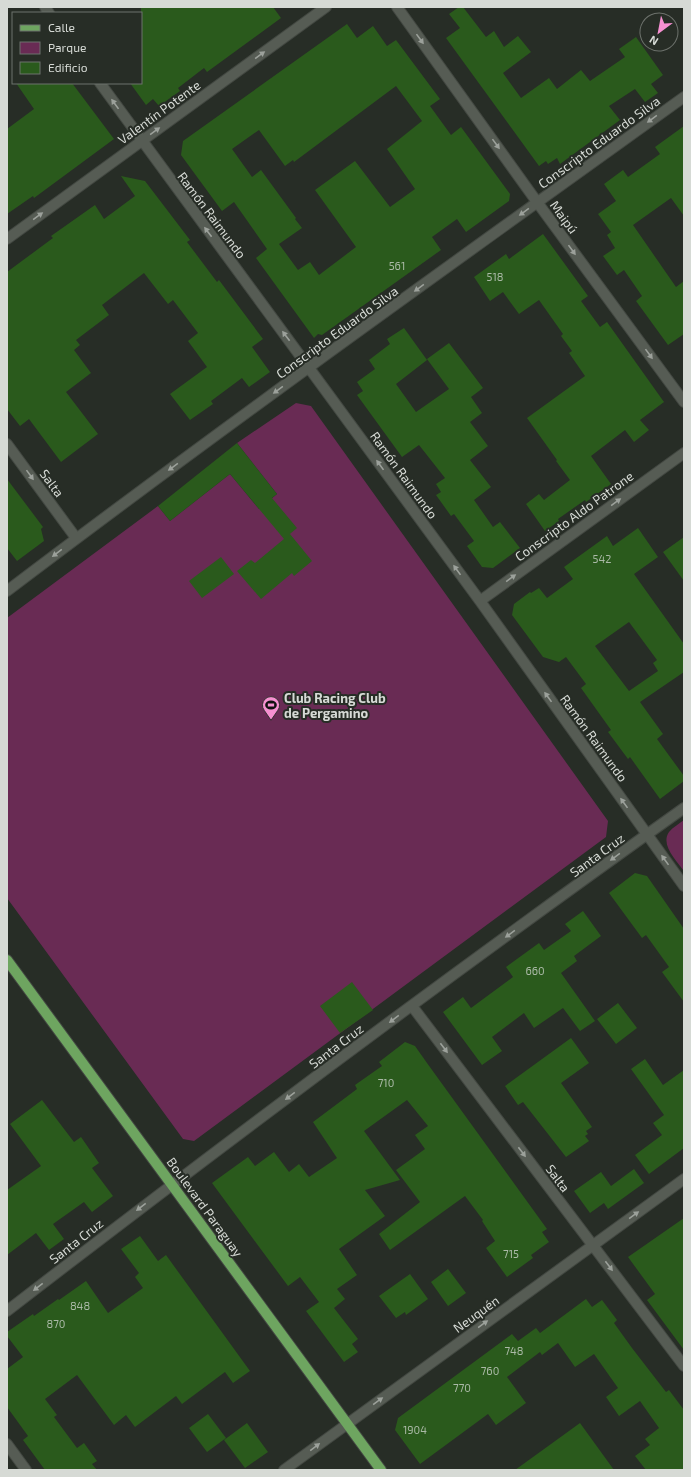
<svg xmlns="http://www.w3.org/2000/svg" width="691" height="1477" viewBox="0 0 691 1477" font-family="'Exo 2',sans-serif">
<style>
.green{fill:#692b54}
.building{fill:#2a5a1c;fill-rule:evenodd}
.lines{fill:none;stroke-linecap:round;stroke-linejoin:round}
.minor-casing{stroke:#434842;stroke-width:12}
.major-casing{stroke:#434842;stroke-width:12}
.minor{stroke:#565c54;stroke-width:10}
.major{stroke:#6ea560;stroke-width:10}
.oneway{fill:#9ca19b}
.labels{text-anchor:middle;stroke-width:4;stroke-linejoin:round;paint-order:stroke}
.number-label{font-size:11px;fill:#abbaa7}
.street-label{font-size:13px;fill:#d6dad5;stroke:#272d26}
.poi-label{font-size:13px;font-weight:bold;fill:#d6dad5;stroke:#272d26;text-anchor:start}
</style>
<rect width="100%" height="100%" fill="#272d26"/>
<!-- green -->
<path class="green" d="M296,403L311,406L608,821L606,837L194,1141L183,1139L7,898V618L158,506L170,521L230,474L259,509L277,494L237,443Z
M684,820V871C677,861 660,845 669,832C673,827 679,824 684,820Z"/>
<!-- building -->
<path class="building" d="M141,7H273L281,18L207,72L204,68L178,88L180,91L159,106L153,99L146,105L130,83H141Z
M459,7H463L486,37L494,31L504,47L518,36L531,52L503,73L521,98L549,78L557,89L581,70L590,81L625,57L619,49L636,37L663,75L651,84L658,93L645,102L635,89L609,106L620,120L560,164L557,158L548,164L546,161L539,166L446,38L460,28L449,14Z
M347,24L357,38L373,26L387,46L396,40L440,99L430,106L451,135L461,127L510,194L509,201L466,232L457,219L432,237L441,250L322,335L318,334L314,338L256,258L267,249L234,202L222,211L181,155L183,141ZM396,86L422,121L387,149L415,189L390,207L355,161L315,190L356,247L319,275L310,262L298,270L279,244L302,228L295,219L296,218L261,170L252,177L232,149L259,130L285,166L293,160L294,162Z
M16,83H72L114,139L34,198L33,196L7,214V129L34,109Z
M684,126V216L671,198L633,225L676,287L684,281V334L668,345L636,301L642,296L624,270L617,275L603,256L615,248L607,235L611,232L598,214L616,201L604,184L623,170L628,177L660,154L655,147Z
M121,176L145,181L190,240L187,242L217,282L219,280L263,339L252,347L270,372L249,387L242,378L211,401L213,404L190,420L170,394L207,367L188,341L198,333L173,300L168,304L144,273L102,305L109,315L76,340L80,345L74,350L91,373L66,392L98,434L61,462L29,419L20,426L7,409V272L53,238L51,236L95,205L104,219L135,196Z
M543,234L588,296L581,301L600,327L607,322L664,402L640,420L649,430L634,442L625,430L591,456L611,484L586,502L585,500L558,519L559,521L545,531L526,504L539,494L544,500L570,480L556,461L557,460L527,418L585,376L569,353L572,351L561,336L563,334L539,300L519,314L503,292L490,301L474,277L506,254L509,259Z
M404,328L427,360L396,384L416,412L449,389L427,359L449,343L483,388L471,397L482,413L470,422L488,446L470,460L491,487L474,500L493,527L500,522L520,548L493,568L482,567L467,546L474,541L454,514L451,516L436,495L441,492L436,484L445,478L419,445L402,457L357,395L363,391L357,382L375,369L369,360L390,344L387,339Z
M237,443L277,494L272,498L297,528L284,539L230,474L170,521L158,506Z
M7,479L43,527L41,529L44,541L17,561L7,548Z
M638,528L658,557L634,574L684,644V672L640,702L663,734L657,739L684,776V781L660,799L630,757L628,759L608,732L611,730L581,688L586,684L566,657L559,662L543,657L512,615L514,604L530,592L531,593L539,588L547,598L573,579L564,567L607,536L613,546ZM629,622L657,660L653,663L658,671L629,691L595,646Z
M290,534L312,561L294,576L292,573L261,599L237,571L251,560L255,563Z
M684,537V581L663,552Z
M221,557L234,574L202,598L189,581Z
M635,873L647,876L684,929V1002L662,972L669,967L646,935L642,938L609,893Z
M583,911L601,936L574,956L577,961L561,973L595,1021L580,1031L563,1008L534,1028L524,1013L492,1037L502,1051L482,1065L443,1012L463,997L471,1008L513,977L506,967L539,943L544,950L571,931L565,924Z
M352,982L373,1010L340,1033L320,1006Z
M618,1003L637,1028L616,1044L597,1019Z
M571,1038L589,1063L561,1083L592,1127L586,1131L588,1134L585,1136L589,1141L566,1157L523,1102L518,1105L505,1086Z
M405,1042L415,1046L427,1063L547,1229L542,1232L549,1242L531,1255L533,1258L507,1277L486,1248L495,1241L482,1221L483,1220L465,1196L390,1250L379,1234L420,1202L396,1170L425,1149L415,1135L428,1126L407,1100L364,1131L400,1180L365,1190L385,1216L339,1249L357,1275L337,1289L345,1299L334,1308L358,1339L352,1344L358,1352L344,1362L306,1311L319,1302L300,1277L288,1286L212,1183L248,1157L255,1166L274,1152L289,1172L299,1164L309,1177L337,1158L313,1122L357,1089L355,1085L382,1066L379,1062Z
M645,1059L663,1085L684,1070V1148L649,1174L635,1155L662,1135L653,1123L664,1115L631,1069Z
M42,1100L74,1142L81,1137L99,1163L92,1168L113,1196L92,1212L84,1202L53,1224L64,1239L49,1250L36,1233L7,1255V1190L41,1166L10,1124Z
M634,1169L644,1183L608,1209L604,1203L590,1213L574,1191L601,1172L611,1186Z
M684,1218V1350L647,1300L655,1294L628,1257Z
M140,1236L158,1261L166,1255L250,1371L233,1383L225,1372L182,1404L176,1396L135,1427L126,1415L114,1425L77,1375L45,1399L57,1415L54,1417L77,1448L84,1443L97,1461L92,1464L97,1470H45L23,1440L28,1436L7,1407V1369L23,1357L7,1336V1332L33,1314L34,1316L58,1299L59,1300L86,1281L108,1313L143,1288L135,1277L139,1273L121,1249Z
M448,1269L466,1293L448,1306L431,1282Z
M410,1274L428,1299L406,1315L405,1312L396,1318L379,1296Z
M586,1299L592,1307L602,1300L617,1320L614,1323L632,1348L666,1392L669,1390L684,1410V1470H646L635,1456L650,1445L645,1439L659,1428L640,1401L619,1416L606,1397L618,1388L594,1354L575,1367L558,1343L542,1355L540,1352L507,1377L526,1403L496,1425L488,1414L420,1464L395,1430L398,1418L512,1334L518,1341L536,1328L540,1333Z
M208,1414L226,1438L207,1452L189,1428Z
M247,1423L268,1452L245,1468L224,1440Z
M580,1423L614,1470H515L551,1444Z"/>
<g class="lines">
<!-- minor casing -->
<g class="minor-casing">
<path id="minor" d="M45,7L49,13
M397,7L537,202L684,402
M100,83L480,601L684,886
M7,239L326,7
M7,444L76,538
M7,591C230,422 457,260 684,97
M480,601L684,453
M412,1006L684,1366
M7,1311C230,1139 455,971 684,808
M7,1444L26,1470
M284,1470L684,1179"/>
</g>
<!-- major casing -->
<g class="major-casing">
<path id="major" d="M7,960L381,1470"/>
</g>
<!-- minor -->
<use href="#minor" class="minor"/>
<!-- major -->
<use href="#major" class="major"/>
</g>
<!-- one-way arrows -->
<defs><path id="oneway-solid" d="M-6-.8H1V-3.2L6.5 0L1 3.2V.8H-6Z"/></defs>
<g class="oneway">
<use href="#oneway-solid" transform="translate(420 39) rotate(54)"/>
<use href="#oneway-solid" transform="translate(260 55) rotate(-36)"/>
<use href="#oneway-solid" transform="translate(115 104) rotate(-126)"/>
<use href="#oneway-solid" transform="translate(652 119) rotate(144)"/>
<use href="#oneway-solid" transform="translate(155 131) rotate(-36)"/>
<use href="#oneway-solid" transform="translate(496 144) rotate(54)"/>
<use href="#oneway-solid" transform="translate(524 212) rotate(144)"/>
<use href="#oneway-solid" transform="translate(38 216) rotate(-36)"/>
<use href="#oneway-solid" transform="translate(208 232) rotate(-127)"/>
<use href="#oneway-solid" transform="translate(572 250) rotate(54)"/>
<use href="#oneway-solid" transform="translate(419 288) rotate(144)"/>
<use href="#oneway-solid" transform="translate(286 336) rotate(-127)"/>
<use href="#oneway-solid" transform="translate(649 354) rotate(54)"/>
<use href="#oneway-solid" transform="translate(278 390) rotate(144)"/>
<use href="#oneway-solid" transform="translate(380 465) rotate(-126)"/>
<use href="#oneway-solid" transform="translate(173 467) rotate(144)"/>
<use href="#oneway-solid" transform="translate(30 475) rotate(54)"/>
<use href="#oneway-solid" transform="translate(616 502) rotate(-36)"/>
<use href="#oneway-solid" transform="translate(57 553) rotate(143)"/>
<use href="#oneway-solid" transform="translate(457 570) rotate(-126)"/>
<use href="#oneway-solid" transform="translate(511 578) rotate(-36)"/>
<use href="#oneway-solid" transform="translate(548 697) rotate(-126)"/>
<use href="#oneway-solid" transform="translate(624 803) rotate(-126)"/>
<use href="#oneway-solid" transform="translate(615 857) rotate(144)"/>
<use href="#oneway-solid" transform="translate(665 860) rotate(-126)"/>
<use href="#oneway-solid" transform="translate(510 934) rotate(144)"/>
<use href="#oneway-solid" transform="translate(394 1019) rotate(143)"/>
<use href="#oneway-solid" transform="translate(444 1048) rotate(53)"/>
<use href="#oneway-solid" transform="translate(290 1096) rotate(143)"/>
<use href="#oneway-solid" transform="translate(522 1152) rotate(53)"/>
<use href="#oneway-solid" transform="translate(141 1207) rotate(142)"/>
<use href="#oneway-solid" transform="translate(634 1215) rotate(-36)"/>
<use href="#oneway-solid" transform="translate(609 1266) rotate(53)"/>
<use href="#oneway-solid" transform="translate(38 1287) rotate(142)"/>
<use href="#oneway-solid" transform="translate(483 1324) rotate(-36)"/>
<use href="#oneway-solid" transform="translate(378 1401) rotate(-36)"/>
<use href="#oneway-solid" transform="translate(315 1447) rotate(-37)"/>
</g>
<!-- icons -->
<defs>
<g id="stadium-pin" transform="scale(0.9)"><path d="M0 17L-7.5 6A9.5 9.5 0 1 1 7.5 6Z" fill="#f690d1" stroke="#272d26"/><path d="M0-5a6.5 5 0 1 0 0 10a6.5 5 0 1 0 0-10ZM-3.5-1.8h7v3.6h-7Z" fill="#111"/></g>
</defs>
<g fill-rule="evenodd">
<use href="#stadium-pin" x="271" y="705"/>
</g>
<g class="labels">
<!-- number labels -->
<g class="number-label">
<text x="397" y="270">561</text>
<text x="495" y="281">518</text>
<text x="602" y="563">542</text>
<text x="535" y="975">660</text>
<text x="386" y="1087">710</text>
<text x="511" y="1258">715</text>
<text x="80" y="1310">848</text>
<text x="56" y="1328">870</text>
<text x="514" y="1355">748</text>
<text x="490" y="1375">760</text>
<text x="462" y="1392">770</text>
<text x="415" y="1434">1904</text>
</g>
<!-- street labels -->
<g class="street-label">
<text transform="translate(159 112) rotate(-36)" y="5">Valentín Potente</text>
<text transform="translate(599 142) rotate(-36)" y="5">Conscripto Eduardo Silva</text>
<text transform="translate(212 215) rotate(53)" y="5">Ramón Raimundo</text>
<text transform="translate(564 217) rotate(54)" y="5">Maipú</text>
<text transform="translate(337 332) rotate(-36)" y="5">Conscripto Eduardo Silva</text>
<text transform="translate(404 475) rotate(54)" y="5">Ramón Raimundo</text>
<text transform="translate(52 483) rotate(54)" y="5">Salta</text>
<text transform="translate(574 516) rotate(-36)" y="5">Conscripto Aldo Patrone</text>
<text transform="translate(594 738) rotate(54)" y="5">Ramón Raimundo</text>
<text transform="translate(597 855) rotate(-36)" y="5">Santa Cruz</text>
<text transform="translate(336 1046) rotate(-37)" y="5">Santa Cruz</text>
<text transform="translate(558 1178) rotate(53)" y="5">Salta</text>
<text transform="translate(205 1207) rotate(54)" y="5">Boulevard Paraguay</text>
<text transform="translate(76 1241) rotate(-38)" y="5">Santa Cruz</text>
<text transform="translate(476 1314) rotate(-36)" y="5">Neuquén</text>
</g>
<!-- poi labels -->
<g class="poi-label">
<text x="284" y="703">Club Racing Club<tspan x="284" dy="15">de Pergamino</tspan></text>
</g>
</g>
<!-- border -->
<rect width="691" height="1477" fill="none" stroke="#d6dad5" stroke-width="16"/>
<!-- legend -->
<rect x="12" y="12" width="130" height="72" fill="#272d26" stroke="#6d726c"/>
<rect x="20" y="25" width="20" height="6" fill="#6ea560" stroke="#6d726c"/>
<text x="48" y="32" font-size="12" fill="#d6dad5">Calle</text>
<rect x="20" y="42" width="20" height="12" fill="#692b54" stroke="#6d726c"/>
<text x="48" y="52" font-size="12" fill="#d6dad5">Parque</text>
<rect x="20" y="62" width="20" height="12" fill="#2a5a1c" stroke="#6d726c"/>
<text x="48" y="72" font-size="12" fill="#d6dad5">Edificio</text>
<!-- north arrow -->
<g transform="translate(659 32) rotate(212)"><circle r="19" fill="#272d26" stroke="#6d726c"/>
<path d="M0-3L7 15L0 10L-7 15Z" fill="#f690d1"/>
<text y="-6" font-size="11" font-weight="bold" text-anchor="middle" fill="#d6dad5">N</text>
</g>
</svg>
